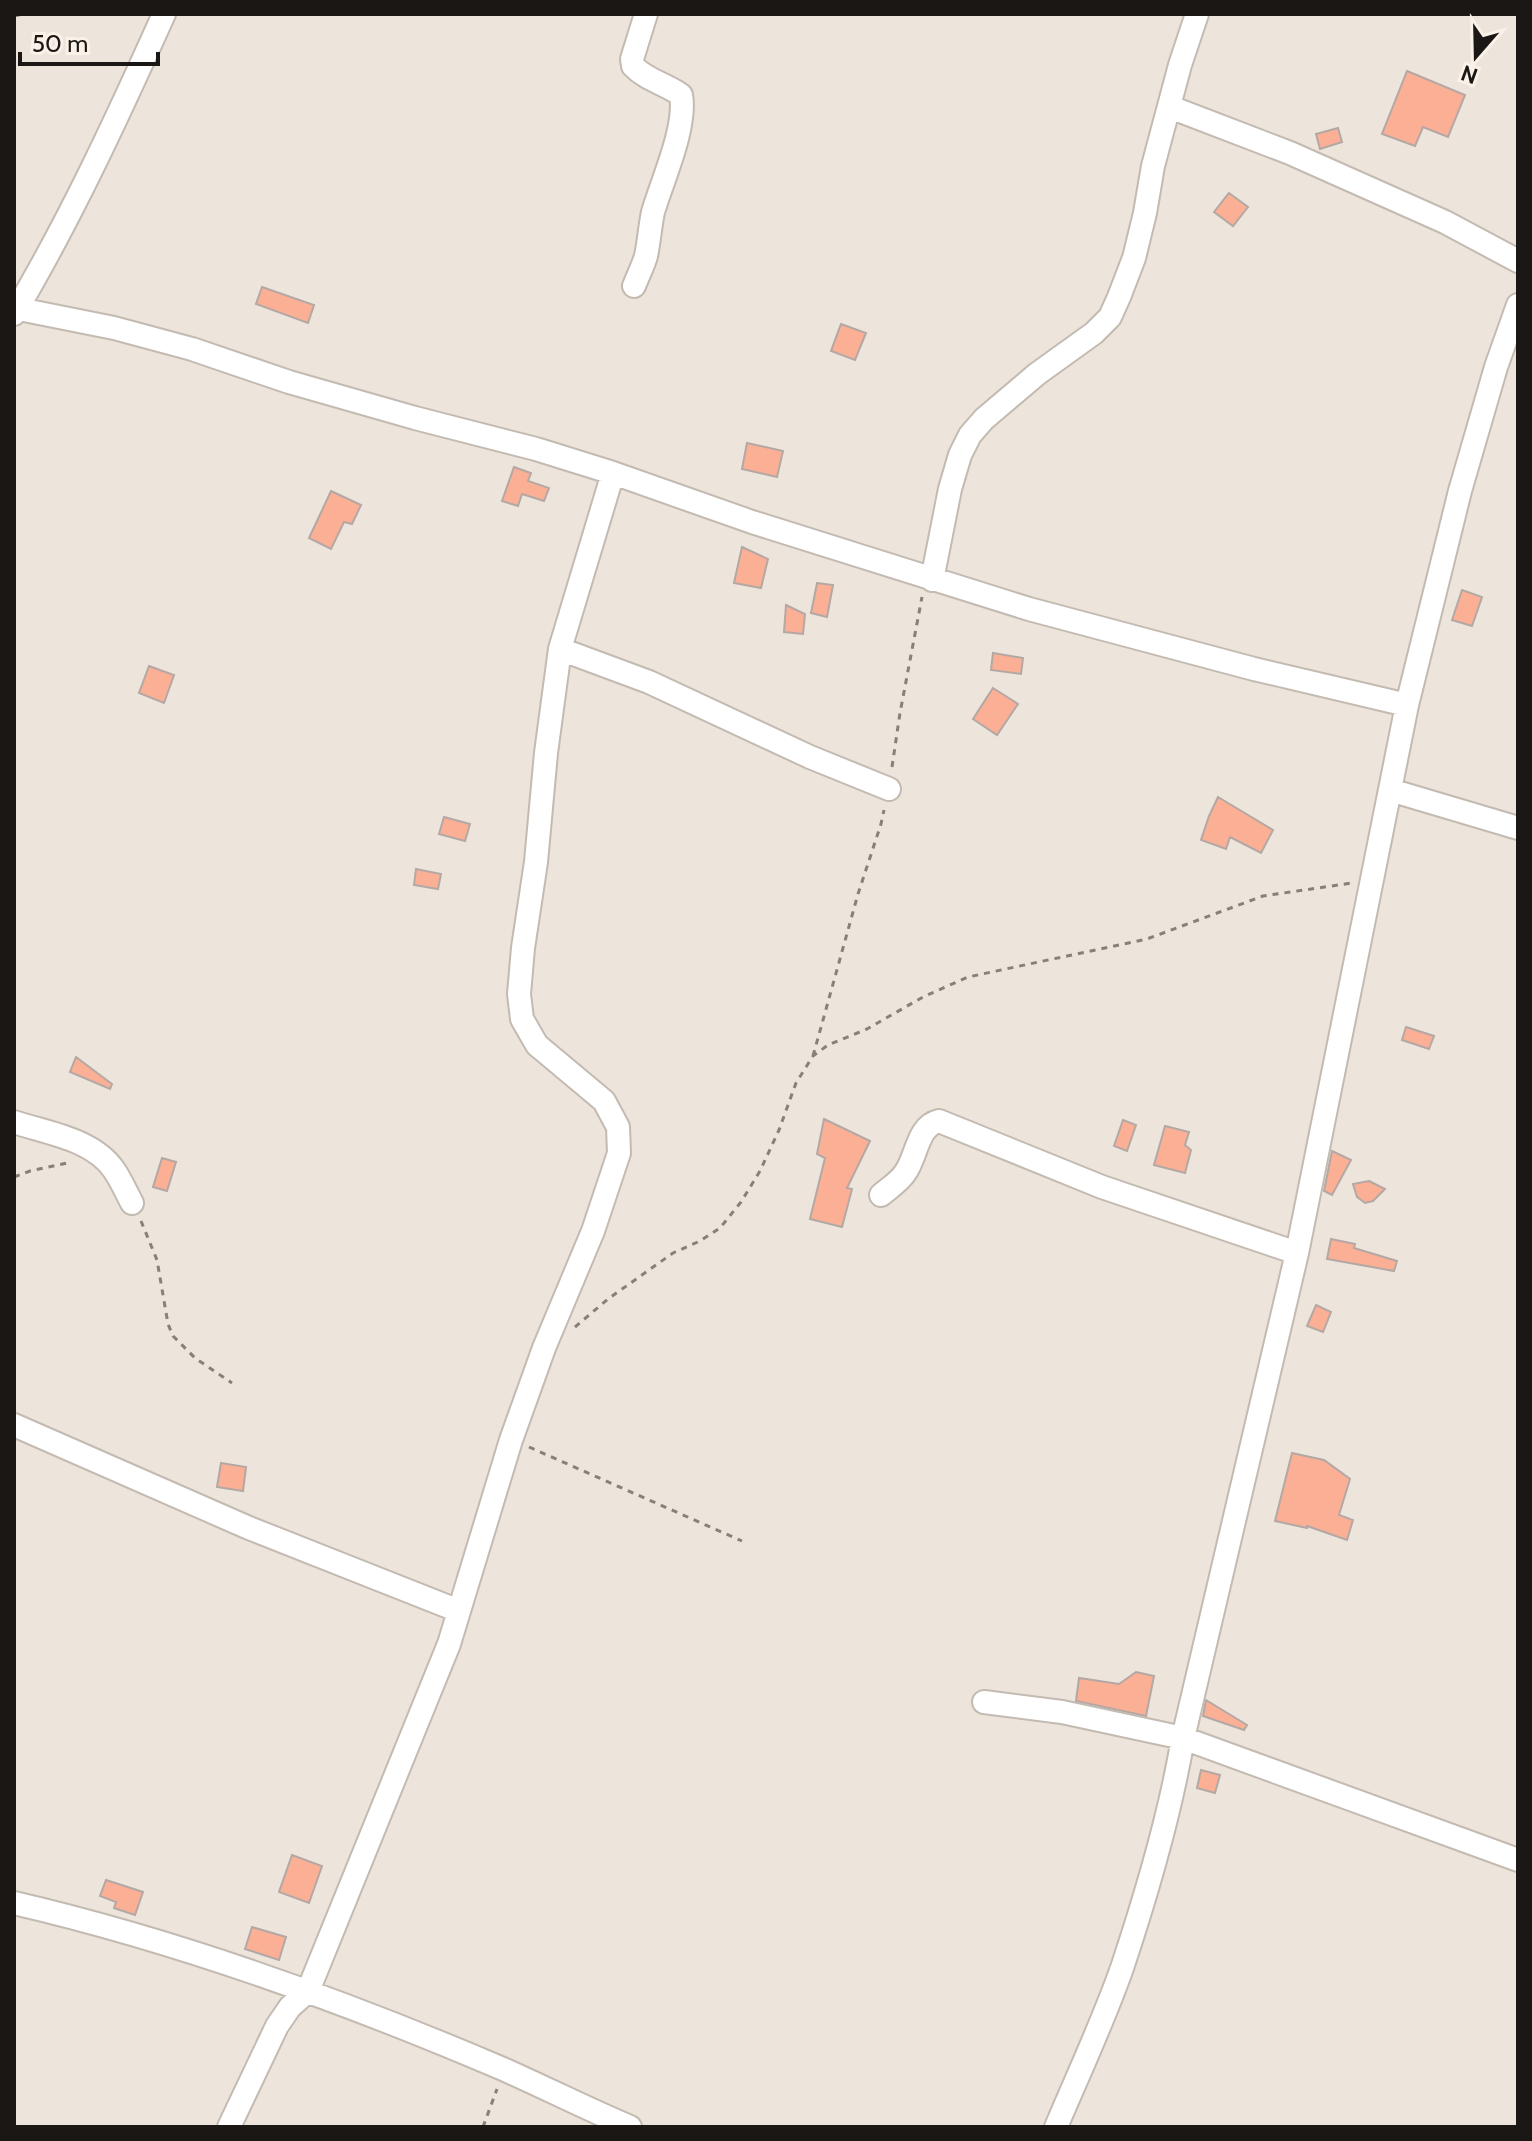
<svg xmlns="http://www.w3.org/2000/svg" width="1532" height="2141" viewBox="0 0 1532 2141" font-family="Cabin,sans-serif">
<style>
.building{fill:#fbaf95;stroke:#b4a8a4;stroke-width:2}
.lines{fill:none;stroke-linecap:round;stroke-linejoin:round}
.minor-casing{stroke:#c3bab2;stroke-width:26}
.path{stroke:#86807a;stroke-width:3;stroke-dasharray:6 6;stroke-linecap:butt}
.minor{stroke:#fff;stroke-width:22}
</style>
<rect width="100%" height="100%" fill="#ede4db"/>
<!-- building -->
<path class="building" d="M1407,71L1465,95L1448,137L1423,127L1415,146L1382,134Z
M1338,128L1342,142L1320,149L1316,134Z
M1229,193L1248,207L1233,226L1214,212Z
M262,287L314,305L308,323L256,304Z
M841,324L866,333L855,360L831,351Z
M747,443L783,451L777,477L742,469Z
M514,467L531,473L528,481L549,488L544,501L522,494L518,506L502,501Z
M331,491L361,505L352,524L344,522L331,549L309,538Z
M742,547L768,559L761,588L734,583Z
M817,583L833,585L827,617L811,613Z
M1462,590L1482,597L1472,626L1452,620Z
M786,605L805,614L803,634L784,632Z
M993,653L1023,658L1021,674L991,670Z
M149,666L174,675L164,703L139,693Z
M993,688L1018,704L997,735L973,719Z
M1218,797L1273,830L1261,853L1230,837L1226,849L1201,840L1209,816Z
M444,817L470,824L465,841L439,834Z
M416,869L441,874L438,889L414,885Z
M1406,1027L1434,1036L1429,1049L1402,1040Z
M76,1057L112,1084L110,1089L70,1072Z
M824,1119L870,1141L847,1188L852,1189L842,1227L810,1219L825,1158L817,1154Z
M1123,1120L1136,1125L1127,1151L1114,1146Z
M1165,1126L1189,1132L1185,1145L1191,1150L1185,1173L1154,1165Z
M1332,1151L1351,1160L1332,1195L1324,1191Z
M162,1158L176,1162L167,1191L153,1187Z
M1369,1181L1385,1189L1373,1201L1365,1203L1357,1197L1353,1184Z
M1331,1239L1355,1244L1354,1248L1397,1261L1394,1271L1327,1259Z
M1316,1305L1331,1312L1323,1332L1307,1326Z
M1292,1453L1324,1460L1350,1479L1339,1515L1353,1520L1347,1540L1307,1526V1528L1275,1521Z
M221,1463L246,1467L243,1491L217,1487Z
M1136,1672L1154,1676L1146,1716L1076,1701L1079,1678L1119,1684Z
M1206,1700L1247,1725L1244,1730L1203,1716Z
M1201,1770L1220,1775L1215,1793L1197,1788Z
M292,1855L322,1866L309,1903L279,1892Z
M106,1880L143,1892L135,1915L114,1908L116,1902L100,1896Z
M252,1927L286,1937L279,1960L245,1949Z"/>
<g class="lines">
<!-- minor casing -->
<g class="minor-casing">
<path id="minor" d="M1170,107L1290,153L1445,222L1518,261
M634,286C638,276 643,266 646,256C649,242 650,226 653,212C662,181 687,127 681,95C666,84 646,80 633,66L632,59L646,14
M14,308L114,328L192,349L289,382L415,418L536,449L613,473L752,522L1029,609L1254,669L1407,705
M14,314C71,218 118,116 164,14
M932,580L950,489L960,455L970,435L984,419L1037,374L1094,333L1110,317L1119,297L1134,258L1145,213L1153,166L1180,65L1197,14
M560,649L649,682L810,757L889,789
M1390,790L1518,828
M14,1122C47,1133 93,1139 114,1170C121,1180 126,1192 132,1203
M881,1195C889,1188 899,1182 905,1173C917,1157 917,1126 939,1121L1102,1187L1297,1253
M14,1425L249,1528L459,1611
M984,1702L1062,1712L1183,1738L1518,1860
M14,1903C182,1942 344,2001 503,2069C546,2088 587,2109 630,2127
M229,2127L277,2026L290,2007L308,1991L449,1644L511,1440L544,1348L593,1231L619,1153L618,1127L604,1101L537,1045L522,1019L519,994L523,948L536,862L546,753L560,649L613,473
M1056,2127C1078,2075 1103,2022 1122,1968C1147,1893 1170,1816 1183,1738L1297,1253L1407,705L1460,491L1496,367L1518,305"/>
</g>
<!-- path -->
<path class="path" d="M14,16L24,14
M892,767L900,713L922,597
M813,1056L858,894L881,824L884,810
M14,1177L30,1171L72,1162
M141,1221L157,1260L168,1324L173,1336L195,1358L232,1383
M575,1327L608,1299L673,1253L700,1241L720,1228L741,1202L760,1171L779,1130L796,1083L813,1056L828,1045L867,1029L923,997L968,977L1147,939L1263,896L1352,883
M529,1447L742,1541
M483,2127L497,2089"/>
<!-- minor -->
<use href="#minor" class="minor"/>
</g>
<!-- border -->
<rect width="1532" height="2141" fill="none" stroke="#1a1714" stroke-width="32"/>
<!-- north arrow -->
<g transform="translate(1476 56) rotate(200)" stroke="#faf1e8" stroke-width="6" paint-order="stroke">
<path d="M0-6L14 30L0 20L-14 30Z" fill="#1a1714"/>
<text y="-12" font-size="22" font-weight="bold" text-anchor="middle" fill="#1a1714">N</text>
</g>
<!-- scale -->
<path d="M20 52v12h138v-12" fill="none" stroke="#1a1714" stroke-width="4"/>
<text x="32" y="52" font-size="24" fill="#1a1714" stroke="#faf1e8" stroke-width="6" paint-order="stroke">50 m</text>
</svg>
